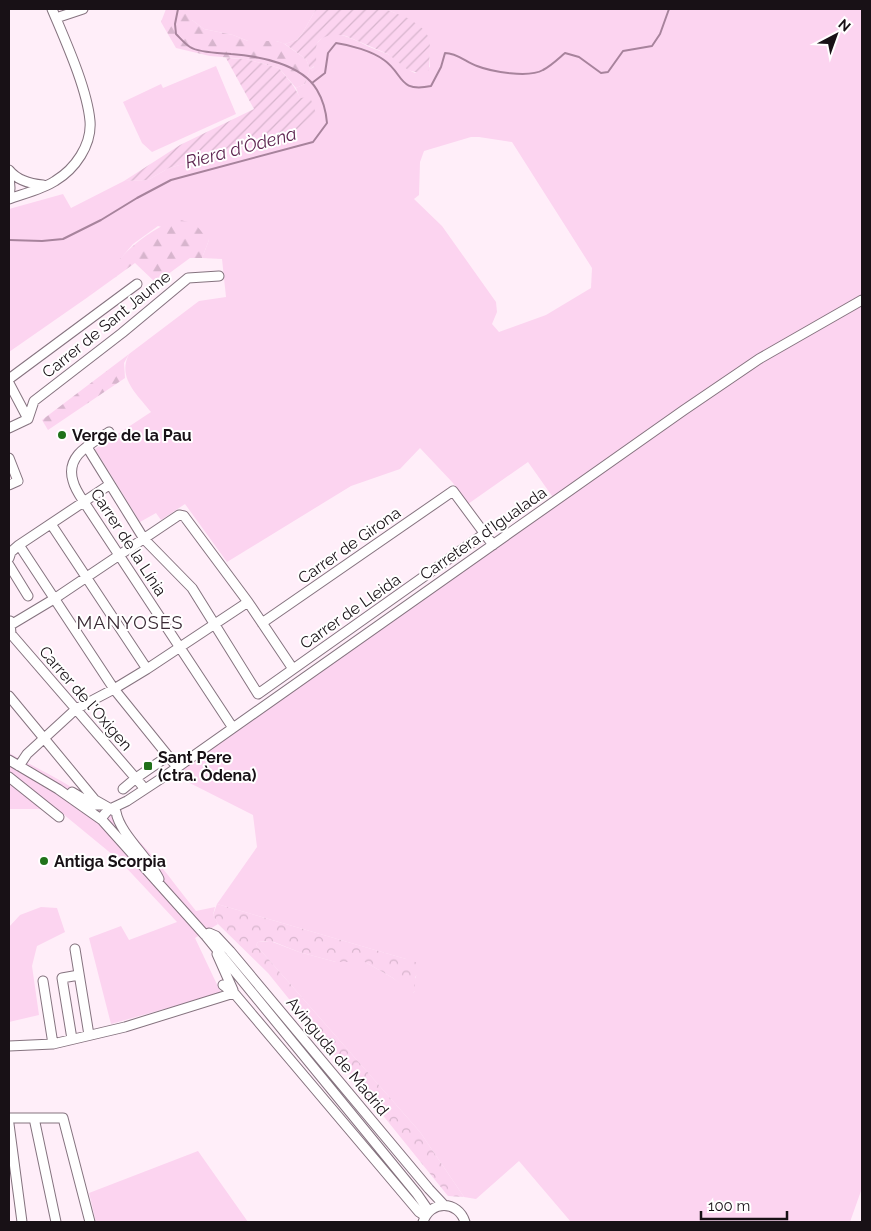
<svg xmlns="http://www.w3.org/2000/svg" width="871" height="1231" viewBox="0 0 871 1231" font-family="Raleway,sans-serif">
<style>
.grass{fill:#fcd4f0;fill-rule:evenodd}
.forest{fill:url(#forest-firs)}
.park{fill:url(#park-crowns)}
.garden{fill:url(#garden-furrows)}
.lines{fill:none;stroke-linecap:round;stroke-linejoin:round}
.stream{stroke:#a7839c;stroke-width:2}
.minor-casing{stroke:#85737f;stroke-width:11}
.minor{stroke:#fff;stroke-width:9}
.poi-dot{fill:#20721a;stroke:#fff;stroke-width:2}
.labels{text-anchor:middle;stroke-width:4;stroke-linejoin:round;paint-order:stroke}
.street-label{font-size:16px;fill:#181116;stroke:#fff}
.poi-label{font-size:16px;font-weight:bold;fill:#181116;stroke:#fff;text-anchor:start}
.water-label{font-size:18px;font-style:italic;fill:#5f2752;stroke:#fff}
.neighbourhood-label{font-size:18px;letter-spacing:1px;fill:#3a2a35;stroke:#fff}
</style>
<defs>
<pattern id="forest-firs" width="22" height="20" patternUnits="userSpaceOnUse" patternTransform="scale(1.25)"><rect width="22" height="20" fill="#fcd4f0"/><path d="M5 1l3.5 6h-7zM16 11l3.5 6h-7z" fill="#d7b5cd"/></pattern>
<pattern id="park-crowns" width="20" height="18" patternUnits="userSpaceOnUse" patternTransform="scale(1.25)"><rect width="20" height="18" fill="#fcd4f0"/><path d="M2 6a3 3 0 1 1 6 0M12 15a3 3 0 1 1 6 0" fill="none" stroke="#d7b5cd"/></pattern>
<pattern id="garden-furrows" width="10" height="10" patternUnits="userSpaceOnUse" patternTransform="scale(1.25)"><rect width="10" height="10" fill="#fcd4f0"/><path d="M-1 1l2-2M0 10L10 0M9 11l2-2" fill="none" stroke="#d7b5cd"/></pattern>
</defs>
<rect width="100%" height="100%" fill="#ffeef9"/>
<!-- grass -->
<path class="grass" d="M192,9H316L302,34L297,40L285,44L276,41H248L233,35L204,29L192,20Z
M385,9H862V1188L850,1222H571L519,1161L476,1199L464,1197L420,1132L256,945L258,942L270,941L299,952L336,962H365L393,978L413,993L415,991L414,981L417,974L406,959L217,904L257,847L253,815L172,774L212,749L557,503L528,462L468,504L453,483L420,448L400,469L351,486L227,562L185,504L161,520L156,513L140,522L95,449L151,412C137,394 117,378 129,354L199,301L226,297L222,259L202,258L209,240L158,226L133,244L88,297L9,352V209L63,194L71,208L124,181L148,180L169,168L291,134L300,99L296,88L305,84L310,69L314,67C314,59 313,47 319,41C333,25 357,42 372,48C379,51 387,53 393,57C401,63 406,69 415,73L430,67L429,51L430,39L395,13ZM471,137H479L512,142L592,268L591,288L546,315L499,332L492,324L497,312L496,302L442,226L414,199L419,195L420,162L424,151Z
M216,66L236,114L152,152L142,143L123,102L161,84L163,88Z
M9,753C46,773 84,791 116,819C147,845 171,880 196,911L215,907L213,915L218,924L195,938L221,993L111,1024L89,938L121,926L129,940L177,922L119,860L57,809H9Z
M41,907L57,908L65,932L37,946L32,966L39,1015L9,1022V927L20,915Z
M198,1151L248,1222H96L89,1193Z"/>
<!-- forest -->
<path class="forest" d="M166,9H192V20L204,29L233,35L248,41H276L283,43L306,59L310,69L305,84L296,88L279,68L246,59L210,56L176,48L161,22Z
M177,219L195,224L209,240L202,258H190L156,283L135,263L88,297C115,263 135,236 177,219Z
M129,354L124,363L125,378L48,430L42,420Z"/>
<!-- park -->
<path class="park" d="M217,904L413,961L419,964L422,970L415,977V991L413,993H410L393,978L365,962H336L299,952L274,942L266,941L258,942L256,945L420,1132L464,1197L448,1196L268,973L218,924L213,915Z"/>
<!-- garden -->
<path class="garden" d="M316,9H385L410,19L423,29L430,39L429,70L422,74L408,70L388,54L346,36C336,34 317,34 316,48C315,54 317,59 316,65L310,69L306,59L285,44L297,40L302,34Z
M226,58L246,59L279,68C287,78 295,86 300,98L310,97L317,116L291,134L169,168L148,180L124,181L180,145L254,109Z"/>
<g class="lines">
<!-- stream -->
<path class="stream" d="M312,83L325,73L328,53L336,43C350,45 372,51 384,60C404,74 398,93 431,86L441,67L445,53C457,53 466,62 477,66C492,72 529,78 543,70C551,66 558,59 565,53L579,57L601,73L608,72L623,51L652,46L660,34L669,9
M9,240L42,241L63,239L101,220L137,198L171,180L313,142L327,123C326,111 323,100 317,90C302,64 259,56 231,54C221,53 199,53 190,47C185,44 180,38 176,34L175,24L178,9"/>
<!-- minor casing -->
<g class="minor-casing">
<path id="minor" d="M56,18L83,9
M9,170C17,180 31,184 43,185
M9,175L10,188L9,199
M9,199C23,194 43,189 55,181C75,169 92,145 90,121C87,88 65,40 52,9
M9,379L137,284
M9,383L28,419
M28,419L34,401L122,333L188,278L219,276
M9,428L28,419
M109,432C91,444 65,455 73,481C75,489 80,496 84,502L233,728
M87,447L144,539L192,588L258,694L484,534
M9,458L18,481L9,485
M51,524L147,669
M19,545L114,689L177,767
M9,558L11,552L19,545L109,485
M9,565L28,596
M10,621L11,634L145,789
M262,623L453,491L493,545
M9,626L54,599L179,515L184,516L248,602L293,669
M9,696L95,800L116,812
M9,760L58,789L102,820L205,935L417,1194L426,1207L427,1214
M19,766L27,754L76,709L114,689L147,669L248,602
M9,777L59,817
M123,789L136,778L168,756
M72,792L94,805H101
M116,812C120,834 149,858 159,879
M102,820L103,816L108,810L127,801L165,776L684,410L759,359L862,300
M205,935L209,933L216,936L230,951L429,1189L444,1205
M75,949L89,1035
M217,954L233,990
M43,981L53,1044
M223,985L234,993L419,1212L425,1216
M72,1039L62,978L79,975
M9,1046L53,1044L125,1027L234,993
M9,1118H63L90,1222
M34,1118L56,1222
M9,1124L22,1222
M423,1222C430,1200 458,1200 465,1222"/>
</g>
<!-- minor -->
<use href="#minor" class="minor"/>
</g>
<!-- markers -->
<g class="poi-dot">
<circle cx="62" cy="435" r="5"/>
<rect x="143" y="761" width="10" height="10" rx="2.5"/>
<circle cx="44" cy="861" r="5"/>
</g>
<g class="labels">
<!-- street labels -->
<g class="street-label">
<text transform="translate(106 324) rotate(-39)" y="6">Carrer de Sant Jaume</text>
<text transform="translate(483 533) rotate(-35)" y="6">Carretera d'Igualada</text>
<text transform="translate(129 542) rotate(57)" y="6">Carrer de la Línia</text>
<text transform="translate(349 545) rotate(-35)" y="6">Carrer de Girona</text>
<text transform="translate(350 611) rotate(-35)" y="6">Carrer de Lleida</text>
<text transform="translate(86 698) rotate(49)" y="6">Carrer de l'Oxigen</text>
<text transform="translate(338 1056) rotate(50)" y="6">Avinguda de Madrid</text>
</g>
<!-- poi labels -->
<g class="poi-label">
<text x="72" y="441">Verge de la Pau</text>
<text x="158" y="763">Sant Pere<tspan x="158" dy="18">(ctra. Òdena)</tspan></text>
<text x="54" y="867">Antiga Scorpia</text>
</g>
<!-- water labels -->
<g class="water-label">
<text transform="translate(241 148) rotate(-15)" y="6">Riera d'Òdena</text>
</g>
<!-- neighbourhood labels -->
<g class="neighbourhood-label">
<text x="130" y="629">MANYOSES</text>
</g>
</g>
<!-- border -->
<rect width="871" height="1231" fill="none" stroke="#181116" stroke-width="20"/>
<!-- north arrow -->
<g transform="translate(836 35) rotate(41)" stroke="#ffffff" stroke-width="4" paint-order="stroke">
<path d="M0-4L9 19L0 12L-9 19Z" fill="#181116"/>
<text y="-8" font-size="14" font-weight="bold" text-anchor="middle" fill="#181116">N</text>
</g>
<!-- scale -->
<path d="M701 1211v8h86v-8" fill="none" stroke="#181116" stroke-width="2.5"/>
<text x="708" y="1211" font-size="15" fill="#181116" stroke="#ffffff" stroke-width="4" paint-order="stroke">100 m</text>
</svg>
